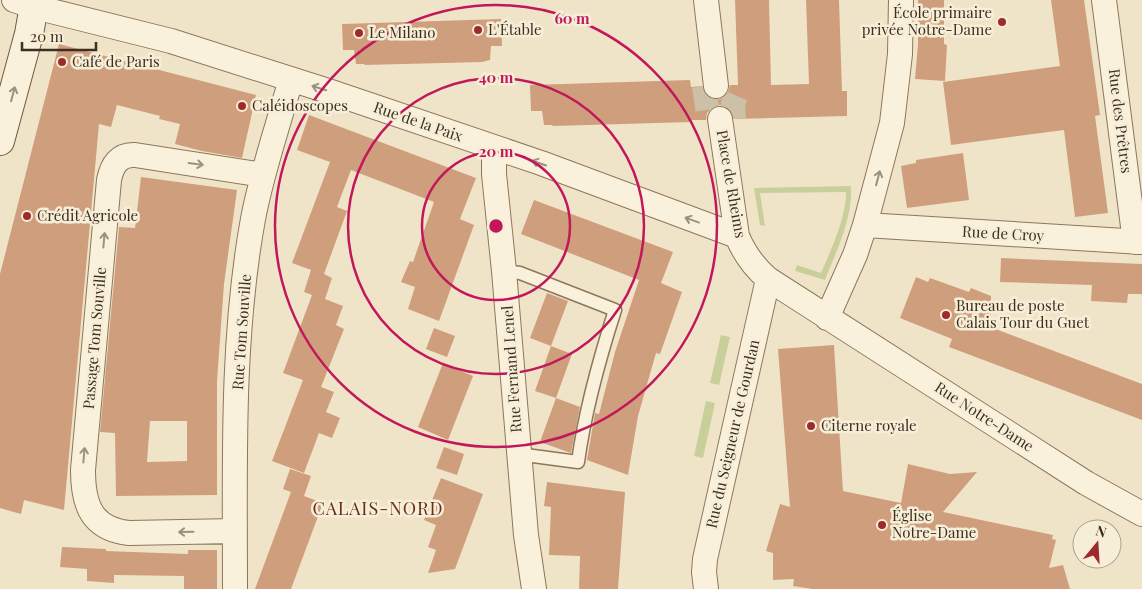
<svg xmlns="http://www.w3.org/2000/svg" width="1142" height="589" viewBox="0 0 1142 589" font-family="'Playfair Display',serif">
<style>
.green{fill:#c9cf9b}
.building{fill:#cf9f7d;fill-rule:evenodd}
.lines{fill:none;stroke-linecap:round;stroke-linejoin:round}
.street-tunnel{stroke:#ccc0a6;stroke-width:24;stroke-dasharray:24 12;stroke-linecap:butt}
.lane-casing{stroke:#8d765c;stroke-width:15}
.street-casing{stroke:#8d765c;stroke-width:26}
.secondary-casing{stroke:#6f573f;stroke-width:30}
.lane{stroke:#faf1dc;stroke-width:12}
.street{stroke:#faf1dc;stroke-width:24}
.secondary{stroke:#faf1dc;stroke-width:28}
.oneway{stroke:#9c907e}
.ring{fill:none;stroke:#c2185b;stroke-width:2.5}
.poi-dot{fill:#9e2a2b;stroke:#f7eed8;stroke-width:2}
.labels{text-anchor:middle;stroke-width:5;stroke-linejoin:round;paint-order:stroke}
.poi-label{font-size:15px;fill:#3d2e20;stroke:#f7eed8;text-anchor:start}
.street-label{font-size:15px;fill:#3d2e20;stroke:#f7eed8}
.quarter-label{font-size:18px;letter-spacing:1px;fill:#6b2e1e;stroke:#f7eed8}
.centre{fill:#c2185b;stroke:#f7eed8;stroke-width:2.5}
.ring-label{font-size:15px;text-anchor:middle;font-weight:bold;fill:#c2185b;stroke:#f7eed8;stroke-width:5;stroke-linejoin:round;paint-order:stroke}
</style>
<rect width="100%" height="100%" fill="#f0e4c8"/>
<!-- green -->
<path class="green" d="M851,186C853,219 836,251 825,280L795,271L797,265L821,273C831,250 846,218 846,192L760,193L765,226L760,225L754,188Z
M721,335L730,337L719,385L710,383Z
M706,401L715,403L703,458L694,456Z"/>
<!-- building -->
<path class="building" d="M735,0H769L771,85L809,84L806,0H839L842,91H847V116L734,119L730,110L726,106L719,105L711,109L707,113L706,120H692V122L553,126L552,125H544L542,111H531L530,85L690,80L691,87L702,86L705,94L710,98L717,100L724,97L728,92L730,85H738Z
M918,0H944V44L947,45L945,81L915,79L918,44Z
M1051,0H1084L1100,115L1095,116L1108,213L1075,217L1064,130L951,145L943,82L1060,66Z
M501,19L502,46H491L490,60L482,62L364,65L365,64H356L354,50H343L342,24Z
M59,44L256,95L242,158L202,151L175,144L180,124L159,119L160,116L117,105L111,127L99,124L64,510L24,500L21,514L0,508V274Z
M309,115L476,178L460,219L474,225L439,321L408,309L415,287L401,282L410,261L413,262L434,202L351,170L337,207L347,211L324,274L332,278L325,299L343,306L336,325L344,329L321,387L334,392L326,412L340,418L332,438L319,433L304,473L272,461L303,380L283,373L312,295L304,292L311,270L292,263L330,162L297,150Z
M963,153L969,200L907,208L901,166L916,163V160Z
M141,177L237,190L224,284L217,381V495L116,496L115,433L100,432L119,227L135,228ZM150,421H187V461L147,462Z
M534,200L673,252L661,283L682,292L660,354L656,353L638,416L628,475L587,460L595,413L599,414L615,352L639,280L521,234Z
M1001,258L1142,264V294H1128L1127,303L1091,301L1092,285L1000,282Z
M916,277L928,282L930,278L969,292L971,288L991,296L990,327L1142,384V420L949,347L952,339L900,318Z
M547,293L568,301L551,346L572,354L556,398L535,391L551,346L530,338Z
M434,328L455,336L447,357L426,349Z
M834,345L843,491L901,503L908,464L950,474L977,472L943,512L1053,535L1052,539L1056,540L1049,568L1063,565L1070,589H812L793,586L794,579L773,580V553L766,551L780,504L790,507L778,349Z
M443,363L473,376L448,440L418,427Z
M556,398L580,407L571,453L540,442Z
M444,447L464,454L457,475L436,468Z
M290,469L311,476L304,496L323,503L291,589H255L291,492L283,489Z
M441,478L483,494L455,569L428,573L436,550L428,547L436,525L424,520Z
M547,482L625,492L618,589H579L580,556L549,555L551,507L544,506Z
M62,547L106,549V551L188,554V550H217V589H184V576L114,575V583L87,581V569L60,567Z"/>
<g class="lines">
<!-- street-tunnel -->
<path class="street-tunnel" d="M704,86L709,120
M734,119L733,103L738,91L737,85"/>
<!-- lane casing -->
<g class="lane-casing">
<path id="lane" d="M504,271L520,273L615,310C599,360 585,410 578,462L518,454"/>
</g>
<!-- street casing -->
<g class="street-casing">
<path id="street" d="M14,0L35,7L171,41L328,91L541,163L737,236
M706,0L716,86
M1104,0L1135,242
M720,119L737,236C744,253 754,267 768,279L1086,483L1142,514
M497,149L494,158V174L504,271L526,535L534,589
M865,225L1142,242
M827,318L855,255L865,225L892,123L900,54L901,0
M235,531L129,533C91,529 83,504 83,470L109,180C112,165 119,154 135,155L263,175
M235,589C235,466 231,340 253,219C262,171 278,126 291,79
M706,589L704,572L705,559L768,279"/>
</g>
<!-- secondary casing -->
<g class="secondary-casing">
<path id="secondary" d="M0,141L29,34L35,0"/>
</g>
<!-- lane -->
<use href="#lane" class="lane"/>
<!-- street -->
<use href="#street" class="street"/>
<!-- secondary -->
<use href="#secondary" class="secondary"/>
</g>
<!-- one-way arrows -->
<defs><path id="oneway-shaft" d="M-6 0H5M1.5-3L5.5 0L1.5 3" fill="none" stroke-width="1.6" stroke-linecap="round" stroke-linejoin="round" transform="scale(1.25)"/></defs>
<g class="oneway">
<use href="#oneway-shaft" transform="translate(319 88) rotate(-163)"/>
<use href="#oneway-shaft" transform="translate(13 94) rotate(-75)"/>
<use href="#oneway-shaft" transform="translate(539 163) rotate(-161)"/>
<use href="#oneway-shaft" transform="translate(196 164) rotate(8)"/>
<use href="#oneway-shaft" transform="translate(878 178) rotate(-75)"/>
<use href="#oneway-shaft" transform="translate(692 220) rotate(-160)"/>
<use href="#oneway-shaft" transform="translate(104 240) rotate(-85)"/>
<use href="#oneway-shaft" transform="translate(84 455) rotate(-85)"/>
<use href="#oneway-shaft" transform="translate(186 532) rotate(179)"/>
</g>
<!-- distance rings -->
<g class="ring">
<circle cx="496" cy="226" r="74"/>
<circle cx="496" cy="226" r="148"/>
<circle cx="496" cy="226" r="221"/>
</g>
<!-- markers -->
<g class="poi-dot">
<circle cx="1002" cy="22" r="5"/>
<circle cx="478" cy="30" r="5"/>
<circle cx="359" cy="33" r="5"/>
<circle cx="62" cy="62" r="5"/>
<circle cx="242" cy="106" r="5"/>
<circle cx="27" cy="216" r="5"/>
<circle cx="946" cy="315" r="5"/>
<circle cx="811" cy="426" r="5"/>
<circle cx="882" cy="525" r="5"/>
</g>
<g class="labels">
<!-- poi labels -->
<g class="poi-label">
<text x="992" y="18" text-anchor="end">École primaire<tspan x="992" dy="17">privée Notre-Dame</tspan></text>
<text x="488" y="35">L'Étable</text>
<text x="369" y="38">Le Milano</text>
<text x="72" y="67">Café de Paris</text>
<text x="252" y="111">Caléidoscopes</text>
<text x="37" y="221">Crédit Agricole</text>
<text x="956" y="311">Bureau de poste<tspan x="956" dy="17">Calais Tour du Guet</tspan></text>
<text x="821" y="431">Citerne royale</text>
<text x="892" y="521">Église<tspan x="892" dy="17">Notre-Dame</tspan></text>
</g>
<!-- street labels -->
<g class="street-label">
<text transform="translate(1120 121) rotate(83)" y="5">Rue des Prêtres</text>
<text transform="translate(418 122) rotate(19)" y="5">Rue de la Paix</text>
<text transform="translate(731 184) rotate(80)" y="5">Place de Rheims</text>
<text transform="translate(1003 234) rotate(3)" y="5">Rue de Croy</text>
<text transform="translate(242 332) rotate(-86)" y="5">Rue Tom Souville</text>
<text transform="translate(95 338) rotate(-85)" y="5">Passage Tom Souville</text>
<text transform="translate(512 369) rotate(-94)" y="5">Rue Fernand Lenel</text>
<text transform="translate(984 417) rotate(33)" y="5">Rue Notre-Dame</text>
<text transform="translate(733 434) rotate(-77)" y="5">Rue du Seigneur de Gourdan</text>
</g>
<!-- quarter labels -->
<g class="quarter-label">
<text x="378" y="515">CALAIS-NORD</text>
</g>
</g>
<circle cx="496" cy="226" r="8" class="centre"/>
<g class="ring-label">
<text x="572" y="24">60 m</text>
<text x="496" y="83">40 m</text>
<text x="496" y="157">20 m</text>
</g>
<!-- north arrow -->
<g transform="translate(1097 544) rotate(18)"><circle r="24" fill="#f7eed8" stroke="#ada18e"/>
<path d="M0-4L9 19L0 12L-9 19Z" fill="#9e2a2b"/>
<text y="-8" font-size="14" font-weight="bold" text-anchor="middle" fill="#3d2e20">N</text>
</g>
<!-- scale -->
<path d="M22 42v8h74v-8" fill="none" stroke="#3d2e20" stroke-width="2.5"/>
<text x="30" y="42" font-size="15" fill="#3d2e20" stroke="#f7eed8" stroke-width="4" paint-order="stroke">20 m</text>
</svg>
